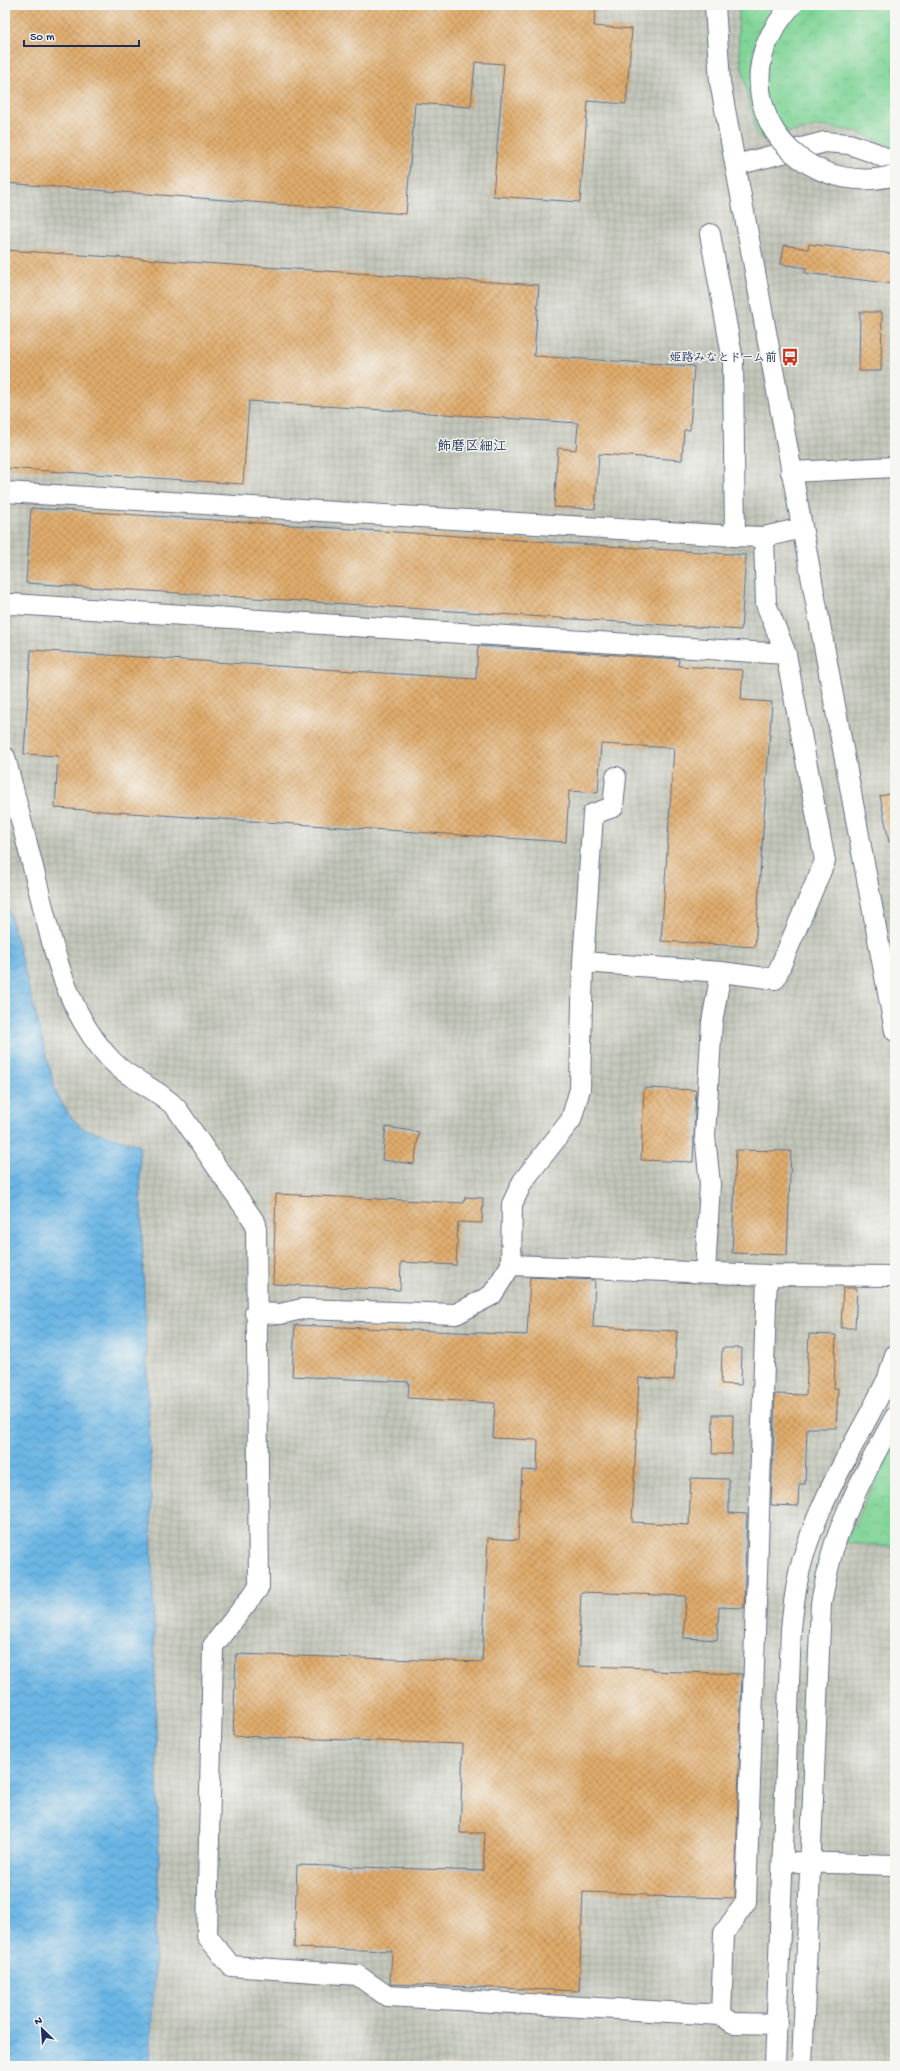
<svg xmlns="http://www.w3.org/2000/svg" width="900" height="2071" viewBox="0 0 900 2071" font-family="'Gochi Hand','Klee One',sans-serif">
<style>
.industrial{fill:url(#industrial-grid)}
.park{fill:url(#park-crowns);stroke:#4e827a}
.water{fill:url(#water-waves);stroke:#4372a1}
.building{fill:url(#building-cross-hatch)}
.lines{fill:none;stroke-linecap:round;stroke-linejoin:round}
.minor-casing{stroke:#646c7f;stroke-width:22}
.minor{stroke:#fff;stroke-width:20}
.minor-bridge-casing{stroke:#646c7f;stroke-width:22;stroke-linecap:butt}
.minor-bridge{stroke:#fff;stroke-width:20}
.labels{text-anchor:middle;stroke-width:3;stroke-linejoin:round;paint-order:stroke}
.poi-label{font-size:12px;font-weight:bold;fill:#1b2f5e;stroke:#f6f6f2;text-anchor:end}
.quarter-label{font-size:14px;font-weight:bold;fill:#1b2f5e;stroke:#f6f6f2}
</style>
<defs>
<pattern id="industrial-grid" width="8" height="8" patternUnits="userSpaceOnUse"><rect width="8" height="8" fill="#c3c6b9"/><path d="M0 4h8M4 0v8" fill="none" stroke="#a7aaa1"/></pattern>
<pattern id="park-crowns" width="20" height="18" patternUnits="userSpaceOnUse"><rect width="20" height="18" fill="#80d497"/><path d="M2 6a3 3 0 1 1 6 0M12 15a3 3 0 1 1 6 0" fill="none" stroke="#6eb685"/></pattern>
<pattern id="water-waves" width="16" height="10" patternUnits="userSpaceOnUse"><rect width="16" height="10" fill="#6bb5e4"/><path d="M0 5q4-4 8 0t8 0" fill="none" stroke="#5794bc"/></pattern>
<pattern id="building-cross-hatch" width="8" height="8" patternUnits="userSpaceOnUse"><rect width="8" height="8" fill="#e0ac6c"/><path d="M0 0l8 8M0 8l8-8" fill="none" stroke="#b58c5c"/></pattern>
</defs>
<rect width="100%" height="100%" fill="#f6f6f2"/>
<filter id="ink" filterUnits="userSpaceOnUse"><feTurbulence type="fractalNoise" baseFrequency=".025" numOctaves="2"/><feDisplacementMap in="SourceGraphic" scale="8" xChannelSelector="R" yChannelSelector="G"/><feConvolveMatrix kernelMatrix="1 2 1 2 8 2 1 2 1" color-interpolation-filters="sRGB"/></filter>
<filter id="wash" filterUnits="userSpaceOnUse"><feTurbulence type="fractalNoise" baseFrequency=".012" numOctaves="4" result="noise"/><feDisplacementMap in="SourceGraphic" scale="16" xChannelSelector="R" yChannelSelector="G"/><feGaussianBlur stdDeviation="0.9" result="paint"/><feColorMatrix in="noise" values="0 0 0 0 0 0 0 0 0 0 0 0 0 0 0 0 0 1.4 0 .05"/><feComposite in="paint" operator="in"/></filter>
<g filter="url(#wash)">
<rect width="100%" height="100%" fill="#ecdebc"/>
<!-- industrial -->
<path class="industrial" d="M5,5H895V2066H150L159,1861L150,1455L139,1145L82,1128L69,1115L56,1093L5,895Z"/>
<!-- park -->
<path class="park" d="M740,5H895V148L856,131L820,126L761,138L756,133C748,93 733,45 740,5Z
M895,1441V1547L845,1543Z"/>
<!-- water -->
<path class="water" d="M5,895L56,1093L69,1115L82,1128L139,1145L150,1455L159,1861L150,2066H5Z"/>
<g id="blocks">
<!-- building -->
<path class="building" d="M5,5H596L594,26L632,29L626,104L588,101L580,202L493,196L504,64L475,62L471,107L415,103L406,214L5,183Z
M809,244L895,254V284L805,273L806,268L781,264L784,245L808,249Z
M5,250L539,285L534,356L694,366L690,430H684L682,460L599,454L595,509L554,507L558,448L576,450L578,423L249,401L243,484L5,468Z
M860,312H882L881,371H859Z
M31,508L746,555L741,630L26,583Z
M478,646L679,659L678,666L743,670L741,700L772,702L755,947L661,941L674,748L601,744L598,793L569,791L566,842L55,808L58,756L24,754L31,650L476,679Z
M895,793V842H889L880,796Z
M644,1088L696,1090L693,1162L641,1160Z
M386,1127L419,1132L414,1164L382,1160Z
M736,1150L791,1151L787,1255L732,1253Z
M276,1194L464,1203L465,1197L483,1198L482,1223L458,1222L456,1265L401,1262L400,1290L273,1284Z
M530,1277L595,1280L593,1327L677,1331L674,1380L639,1378L632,1522L689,1525L691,1478L729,1479V1513L747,1514L744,1608L719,1607L717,1640L684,1638L686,1596L581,1592L578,1666L652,1668V1671L742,1674L735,1898L646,1896V1894L583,1892L579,1991L390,1984L392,1951L294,1948L297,1865L483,1871L485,1833H460L463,1744L233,1736L236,1654L482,1662L488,1538L518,1540L522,1470L537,1471L538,1440L493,1438L495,1403L408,1398L409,1382L292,1376L295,1325L527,1335Z
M843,1288H857L855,1328H841Z
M809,1334L836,1335L834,1388H838L836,1428H807L805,1484H799L798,1506L771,1505L775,1394L806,1395Z
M722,1348H742L741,1385L721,1384Z
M713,1415H733L732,1454H712Z"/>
</g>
</g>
<g filter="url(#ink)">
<use href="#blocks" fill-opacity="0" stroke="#646c7f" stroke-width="1"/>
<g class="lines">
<!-- minor casing -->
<g class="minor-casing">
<path id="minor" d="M715,5L720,82L895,1031
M736,165L825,142L849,144L875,153L895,163
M710,234L733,361L735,536
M791,472L895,467
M5,492L735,536L764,537L802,528
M5,605L12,604L786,654
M5,757C16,800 27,844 38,887C53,948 66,1013 112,1061C131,1081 159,1089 177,1109L256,1224L259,1587L213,1646L207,1936L231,1966L357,1975L387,1996L721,2015L733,2023L777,2024
M583,962L721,972L775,979L825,861L786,654L766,604L764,537
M511,1265L767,1275L895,1276
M705,1273L710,1184L705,1136L712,1022L721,972
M255,1313L280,1314L302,1309L456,1314L492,1295L511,1265L512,1204L523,1181L571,1120L580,1089L583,962L593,814L613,807L616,777
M797,1862L895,1865
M721,2015L724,1933L746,1902L767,1275
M775,2066L791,1629C793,1609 795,1589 800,1569C817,1501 858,1440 888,1378L895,1355
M802,2066L821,1603C825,1583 829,1562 835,1543C850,1499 873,1457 895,1417"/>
</g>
<!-- minor -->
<use href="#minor" class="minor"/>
<!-- minor-bridge casing -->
<g class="minor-bridge-casing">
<path id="minor-bridge" d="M792,5C776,23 762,45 760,70C753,144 827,195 895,175"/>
</g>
<!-- minor-bridge -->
<use href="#minor-bridge" class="minor-bridge"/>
</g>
</g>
<!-- icons -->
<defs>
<g id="bus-bare" transform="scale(1.38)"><path d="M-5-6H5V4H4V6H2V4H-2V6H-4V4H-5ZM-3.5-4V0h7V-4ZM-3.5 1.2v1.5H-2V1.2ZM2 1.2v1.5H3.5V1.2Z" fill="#c8321e" stroke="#f6f6f2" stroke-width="2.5" paint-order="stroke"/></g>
</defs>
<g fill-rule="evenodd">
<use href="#bus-bare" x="790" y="357"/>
</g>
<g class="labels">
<!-- poi labels -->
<g class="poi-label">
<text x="777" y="361">姫路みなとドーム前</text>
</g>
<!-- quarter labels -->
<g class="quarter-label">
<text x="472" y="450">飾磨区細江</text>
</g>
</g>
<!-- margin -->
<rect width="900" height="2071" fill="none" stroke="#f6f6f2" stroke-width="20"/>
<!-- north arrow -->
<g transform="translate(42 2029) rotate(335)" stroke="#f6f6f2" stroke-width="3" paint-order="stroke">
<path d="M0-3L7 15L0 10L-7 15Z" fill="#1b2f5e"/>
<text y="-6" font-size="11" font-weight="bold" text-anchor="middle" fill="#1b2f5e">N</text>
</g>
<!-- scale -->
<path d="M24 40v6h115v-6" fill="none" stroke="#1b2f5e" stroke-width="2"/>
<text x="30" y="40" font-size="12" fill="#1b2f5e" stroke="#f6f6f2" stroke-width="3" paint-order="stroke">50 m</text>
</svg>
